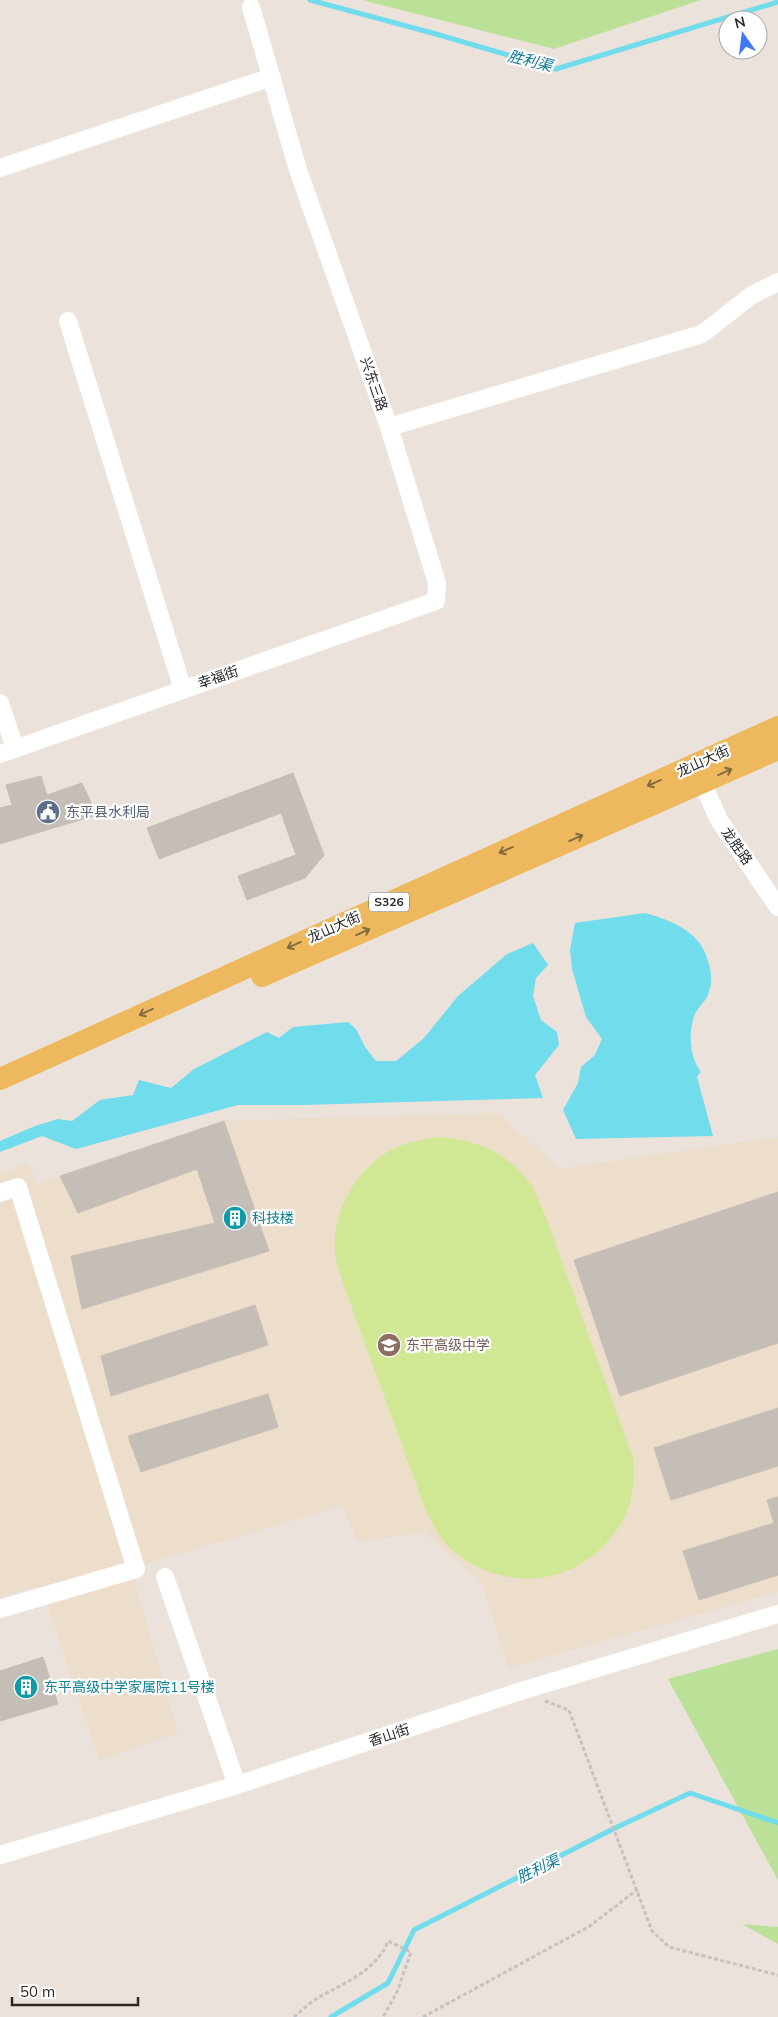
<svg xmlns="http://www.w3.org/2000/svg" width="778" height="2017" viewBox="0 0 778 2017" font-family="Mulish,'Noto Sans SC',sans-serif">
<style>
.education{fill:#edddcb}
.green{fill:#bbe198}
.pitch{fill:#d0e894}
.water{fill:#70dcec}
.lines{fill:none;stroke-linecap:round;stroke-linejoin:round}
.stream{stroke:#70dcec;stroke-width:5}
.building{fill:#c4beb7;stroke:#c7beb5}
.path{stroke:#c3c3c3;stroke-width:3;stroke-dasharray:4 2.5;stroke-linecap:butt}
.minor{stroke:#fff;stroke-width:18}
.major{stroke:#eeb95e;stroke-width:22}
.oneway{stroke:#826a41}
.labels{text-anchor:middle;stroke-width:4.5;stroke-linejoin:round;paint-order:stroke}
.shield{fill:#fff;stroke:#696969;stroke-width:1}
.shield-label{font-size:12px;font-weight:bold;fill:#292929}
.street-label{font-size:14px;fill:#292929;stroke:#fff}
.service-label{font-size:14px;fill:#4e5e75;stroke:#fff;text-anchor:start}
.culture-label{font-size:14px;fill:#0d838f;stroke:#fff;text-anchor:start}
.education-label{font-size:14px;fill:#785e54;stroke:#fff;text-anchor:start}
.water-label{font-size:15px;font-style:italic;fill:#107a97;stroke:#fff}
</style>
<rect width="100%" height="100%" fill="#ebe2db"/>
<!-- education -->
<path class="education" d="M498,1113L559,1169L778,1137V1592L508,1668L482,1582L424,1532L358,1542L342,1506L145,1564L130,1566L178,1733L99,1760L41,1586L0,1597V1174L28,1164L38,1184L224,1121Z"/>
<!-- green -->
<path class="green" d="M362,0H701L554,49Z
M778,1649V1880L668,1679Z
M742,1924L778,1927V1944Z"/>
<!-- pitch -->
<path class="pitch" d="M437,1137C473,1138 510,1153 531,1185C537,1194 541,1207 546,1217L633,1458C634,1473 634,1488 630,1503C626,1518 617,1531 607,1542C566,1590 493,1590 448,1546C439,1536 432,1523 426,1511L345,1289C342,1279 338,1269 336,1259C329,1218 353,1172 389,1151C403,1143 421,1140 437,1137Z"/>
<!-- water -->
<path class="water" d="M645,913C674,921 703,933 709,965C712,975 712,984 708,995C705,1002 698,1007 695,1014C688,1032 689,1056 701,1072L697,1077L713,1136L576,1139L563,1110L578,1083L581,1067L595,1055L602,1039L586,1017L572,969L570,950L575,923Z
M533,943L548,965L536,978L533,996L541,1020L557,1032L559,1045L535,1075L543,1098L303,1105H238L76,1149L42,1136L0,1152V1141L35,1126L58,1119L72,1121L100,1100L133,1095L139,1080L171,1088L194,1069L267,1032L279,1038L293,1027L348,1022L356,1029L365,1047L376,1061H396L424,1038L458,996L507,954Z"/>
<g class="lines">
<!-- stream -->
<path class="stream" d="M310,0L436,34L556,69L778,2
M331,2017L388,1983L414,1930L613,1829L690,1793L778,1823"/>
</g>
<!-- building -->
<path class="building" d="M293,773L324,855L305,878L247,900L238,876L296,855L281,813L159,859L147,828Z
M41,776L47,795L82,783L97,815L0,844V808L12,805L6,785Z
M224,1121L269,1251L82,1309L71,1256L215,1223L197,1169L78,1213L60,1176Z
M778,1192V1343L620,1396L574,1260Z
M255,1305L268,1345L111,1396L101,1356Z
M268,1394L278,1427L141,1472L128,1436Z
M778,1408V1466L671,1500L654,1448Z
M778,1497V1536L767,1500Z
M774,1523L778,1536V1575L699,1600L683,1551Z
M43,1657L58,1704L0,1721V1671Z"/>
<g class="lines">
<!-- path -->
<path class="path" d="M545,1701L569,1710L652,1931L669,1947L778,1975
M294,2017C301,2011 308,2004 316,1999C343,1983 376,1972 388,1941L411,1952L397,1992L383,2017
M423,2017L590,1926L638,1889"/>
<!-- minor -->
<path class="minor" d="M0,168L272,77
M68,321L183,690
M389,427L702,334L752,295L778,282
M0,703L15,748
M0,754L436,601L437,583L389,427L298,170L251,7
M702,782L719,820L778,907
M0,1193L18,1187L136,1569L0,1609
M165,1577L237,1785
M0,1855L237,1785L521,1691L778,1614"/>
<!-- major -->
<path class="major" d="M262,976L778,749
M0,1079L778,727"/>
</g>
<!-- one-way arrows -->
<defs><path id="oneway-shaft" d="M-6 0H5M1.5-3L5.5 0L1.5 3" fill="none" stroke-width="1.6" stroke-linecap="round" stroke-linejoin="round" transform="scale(1.25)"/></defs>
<g class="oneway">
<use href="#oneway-shaft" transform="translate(725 772) rotate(-24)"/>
<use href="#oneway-shaft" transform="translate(654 783) rotate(156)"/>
<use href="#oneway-shaft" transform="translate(576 838) rotate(-24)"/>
<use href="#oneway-shaft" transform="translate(506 850) rotate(156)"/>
<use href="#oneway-shaft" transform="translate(363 932) rotate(-24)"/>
<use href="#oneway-shaft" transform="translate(294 945) rotate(156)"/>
<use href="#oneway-shaft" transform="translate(146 1012) rotate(155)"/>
</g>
<!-- icons -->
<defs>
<g id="civic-disc" transform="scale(1.25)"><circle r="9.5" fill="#5c6f8a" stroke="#fff"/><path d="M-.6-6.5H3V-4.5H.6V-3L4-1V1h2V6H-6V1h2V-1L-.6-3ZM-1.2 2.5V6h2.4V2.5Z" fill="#fff"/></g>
<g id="building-disc" transform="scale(1.25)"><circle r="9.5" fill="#0f9aa8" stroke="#fff"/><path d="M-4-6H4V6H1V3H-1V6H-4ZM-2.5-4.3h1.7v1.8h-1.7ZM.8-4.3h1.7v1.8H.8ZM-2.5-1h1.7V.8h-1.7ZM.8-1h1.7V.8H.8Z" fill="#fff"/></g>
<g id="school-disc" transform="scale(1.25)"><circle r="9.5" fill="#8d6e63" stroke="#fff"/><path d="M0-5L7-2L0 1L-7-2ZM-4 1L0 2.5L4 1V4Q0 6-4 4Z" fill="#fff"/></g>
</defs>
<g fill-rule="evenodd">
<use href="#civic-disc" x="48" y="812"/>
<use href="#building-disc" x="235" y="1218"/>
<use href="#school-disc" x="389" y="1345"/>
<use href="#building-disc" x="26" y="1687"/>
</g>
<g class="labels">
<!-- shield labels -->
<rect class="shield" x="369" y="892.5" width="40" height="19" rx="4"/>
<g class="shield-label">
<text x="389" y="906">S326</text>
</g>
<!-- street labels -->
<g class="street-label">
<text transform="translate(374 384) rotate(71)" y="5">兴东三路</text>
<text transform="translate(218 677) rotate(-19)" y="5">幸福街</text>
<text transform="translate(703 761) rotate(-24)" y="5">龙山大街</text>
<text transform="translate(737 846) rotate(55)" y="5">龙胜路</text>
<text transform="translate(334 927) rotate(-24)" y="5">龙山大街</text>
<text transform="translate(389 1735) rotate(-18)" y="5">香山街</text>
</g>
<!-- service labels -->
<g class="service-label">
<text x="66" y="817">东平县水利局</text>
</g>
<!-- culture labels -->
<g class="culture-label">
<text x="252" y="1223">科技楼</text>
<text x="44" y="1692">东平高级中学家属院11号楼</text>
</g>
<!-- education labels -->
<g class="education-label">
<text x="406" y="1350">东平高级中学</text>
</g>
<!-- water labels -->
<g class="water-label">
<text transform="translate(530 61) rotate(14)" y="5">胜利渠</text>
<text transform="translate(538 1869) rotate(-26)" y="5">胜利渠</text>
</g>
</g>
<!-- north arrow -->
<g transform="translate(743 35) rotate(346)"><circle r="24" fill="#ffffff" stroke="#a9a9a9"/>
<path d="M0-4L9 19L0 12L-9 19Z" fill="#3d79f6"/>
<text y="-8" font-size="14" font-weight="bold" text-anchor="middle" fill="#292929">N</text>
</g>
<!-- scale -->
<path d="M12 1997v8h126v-8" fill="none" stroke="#292929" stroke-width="2.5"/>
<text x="20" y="1997" font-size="15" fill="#292929" stroke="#ffffff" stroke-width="4" paint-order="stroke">50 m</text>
</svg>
